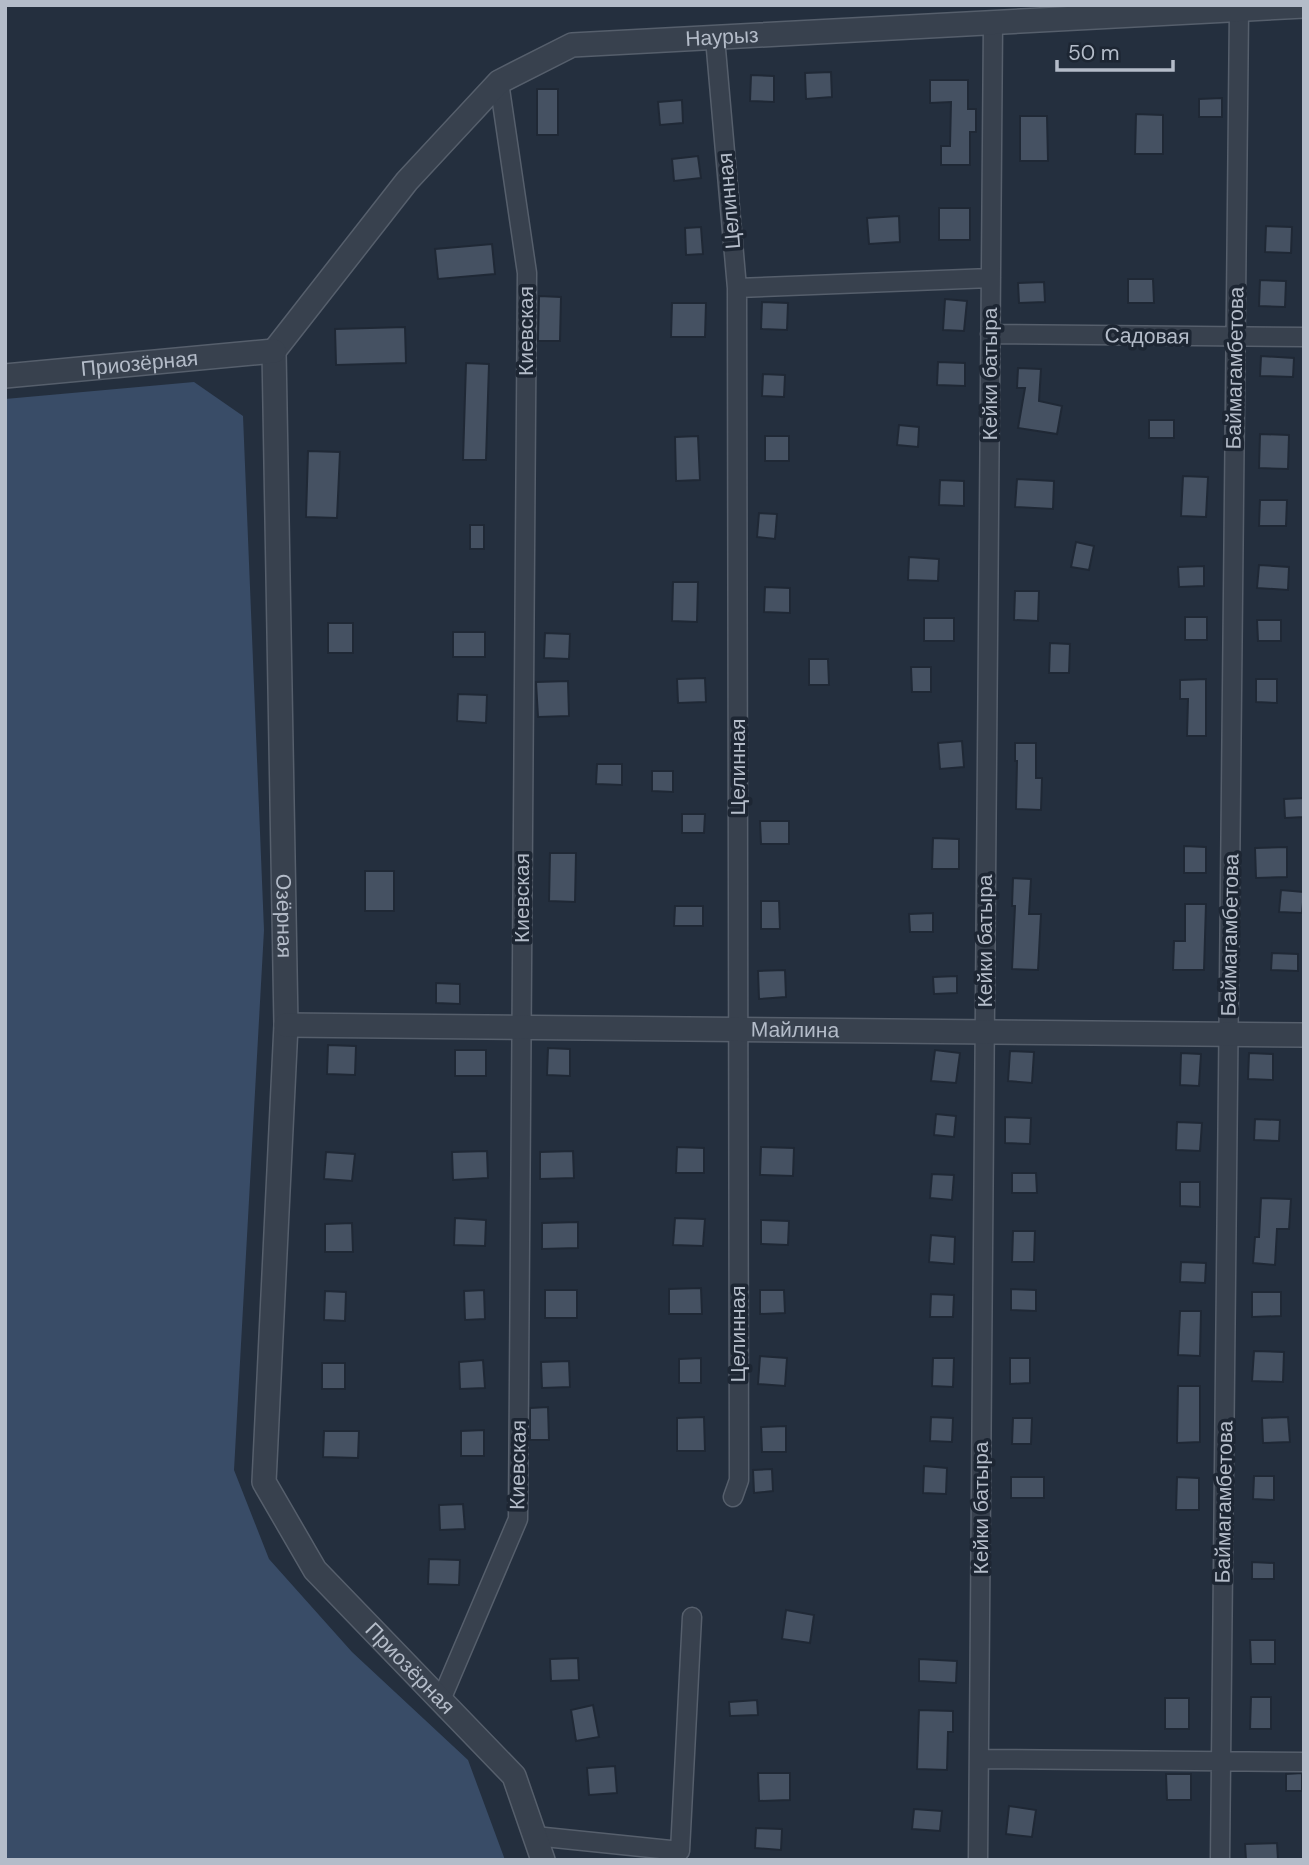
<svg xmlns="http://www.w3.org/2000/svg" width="1309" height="1865" viewBox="0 0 1309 1865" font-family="'DM Sans',sans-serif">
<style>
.water{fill:#394c67}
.building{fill:#455162;stroke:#1f2835;stroke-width:2}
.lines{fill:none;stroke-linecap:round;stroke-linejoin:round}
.minor-casing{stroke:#565f6c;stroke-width:21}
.tertiary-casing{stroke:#565f6c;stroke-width:26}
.minor{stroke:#38414e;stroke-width:18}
.tertiary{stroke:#38414e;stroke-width:23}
.labels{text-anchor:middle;stroke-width:7;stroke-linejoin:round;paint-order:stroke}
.street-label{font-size:21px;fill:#b4bcc9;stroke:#1d2633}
</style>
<rect width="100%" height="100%" fill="#242f3e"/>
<!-- water -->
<path class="water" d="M194,382L243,416L264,930L234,1470L269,1559L352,1652L468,1760L505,1860H5V399Z"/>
<!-- building -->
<path class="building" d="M831,72L832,97L806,99L805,73Z
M751,75L774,76V102L750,101Z
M930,80H968V109H976V132H970V165H941V146H950L951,102L930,103Z
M537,89H558V135H537Z
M1222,98V117H1199V99Z
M682,100L683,123L660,125L658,102Z
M1136,114L1163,115V154H1135Z
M1020,116H1047L1048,161H1020Z
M698,156L701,178L674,181L672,159Z
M939,208H970V240H939Z
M899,216L900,242L869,244L867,218Z
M1266,226L1292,227L1291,253L1265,252Z
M701,227L703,254L686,255L685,228Z
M492,244L495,274L438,279L435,249Z
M1128,279H1153L1154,303H1128Z
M1260,280L1286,281L1285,307L1259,306Z
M1044,282L1045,302L1019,303L1018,283Z
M539,296L561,297L560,341H538Z
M945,299L967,301L964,331L943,330Z
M762,302L788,303L787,330L761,329Z
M672,303H706L705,337H671Z
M405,327L406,363L336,365L335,329Z
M1261,356L1294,358L1293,377L1260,376Z
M938,362L965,363V386L937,385Z
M466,363L489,364L486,460H463Z
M1018,368L1041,369L1039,401L1062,406L1057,434L1018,428L1025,388H1017Z
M763,374L785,375L784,397L762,396Z
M1149,420H1174V438H1149Z
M899,425L919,427L918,447L897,445Z
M1260,434L1289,435L1288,469L1259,468Z
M698,436L700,480L676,481L675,437Z
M765,436H789V461H765Z
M308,451L340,452L337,518L306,517Z
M1183,476L1208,477L1206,517L1181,516Z
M1017,479L1054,481L1053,509L1015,507Z
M940,480L964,481V506L939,505Z
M1260,500H1287L1286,526H1259Z
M759,513L777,514L775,539L757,537Z
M470,525H484V549H470Z
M1076,542L1094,546L1089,570L1071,567Z
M909,557L939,559L938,581L908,580Z
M1259,565L1289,567L1288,590L1257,588Z
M1204,566V586L1179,587L1178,567Z
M673,582H698L697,622L672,621Z
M765,587L790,588V613L764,612Z
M1015,591H1039L1038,621L1014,620Z
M1185,617H1207V640H1185Z
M924,618H954V641H924Z
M1257,620H1281V641H1258Z
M328,623H353V653H328Z
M453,632H485V657H453Z
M545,633L570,634L569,659L544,658Z
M1050,643L1070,644L1069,673H1049Z
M809,659H828L829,685H809Z
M911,667H931V692H912Z
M705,678L706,702L678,703L677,679Z
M1206,679V736H1187L1188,699H1180V680Z
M1256,679H1277V703L1256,702Z
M568,681L569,716L538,717L536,682Z
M458,694L487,695L486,723L457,721Z
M962,741L964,767L940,769L938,743Z
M1015,743H1036V778H1042L1041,810L1016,809L1017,761H1015Z
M597,764H622V785L596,784Z
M652,771H673V792L652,791Z
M1304,798V817L1285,818L1284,799Z
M682,814H705L704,833H682Z
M760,821H789V844H761Z
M933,838L959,839V869H932Z
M1184,846L1206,847V873H1184Z
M1287,847V877L1256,878L1255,848Z
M550,853H576L575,902L549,901Z
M365,871H394V911H365Z
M1013,878L1031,879L1029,914H1041L1038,970L1012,969L1015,906H1012Z
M1281,890L1304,892L1302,913L1279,912Z
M761,901H779L780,929H761Z
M1185,904H1206L1204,970H1173L1174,941H1185Z
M675,906H703V926H674Z
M933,913V932H910L909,914Z
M1272,953L1298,954V971L1271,970Z
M785,970L786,997L759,999L758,971Z
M957,976V993L934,994L933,977Z
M436,983L460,984V1004L436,1003Z
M328,1045L356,1046L355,1075L327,1074Z
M548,1048L570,1049V1076L547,1075Z
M455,1050H486V1076H455Z
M935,1050L960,1053L956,1083L931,1081Z
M1010,1051L1034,1052L1032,1083L1008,1081Z
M1181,1053L1201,1054L1199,1086L1180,1085Z
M1249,1053L1273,1054V1080L1248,1079Z
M936,1114L956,1116L954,1137L934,1135Z
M1005,1117L1031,1118L1030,1144L1005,1143Z
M1255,1119L1280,1120L1279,1141L1254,1140Z
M1177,1122L1202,1123L1200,1151L1176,1150Z
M677,1147L704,1148V1173H676Z
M761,1147L794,1148L793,1176L760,1175Z
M487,1151L488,1178L453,1180L452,1152Z
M573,1151L574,1178L540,1179V1152Z
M326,1152L355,1154L352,1181L324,1179Z
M1012,1173H1036L1037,1193H1012Z
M932,1174L954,1175L952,1200L930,1198Z
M1180,1182H1200V1207L1180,1206Z
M1261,1198L1291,1199L1289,1229H1277L1275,1265L1253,1263L1255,1237H1259Z
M455,1218L486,1220L485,1246L454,1245Z
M675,1218L705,1219L703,1246L673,1245Z
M761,1220L789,1221L788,1245L761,1244Z
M578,1222V1248L542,1249V1223Z
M352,1223L353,1252H325V1224Z
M1013,1231H1035L1034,1262H1012Z
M931,1235L955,1237L954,1264L929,1262Z
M1181,1262L1206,1263L1205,1283L1180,1282Z
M701,1288L702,1314H669V1289Z
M1011,1289L1036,1290V1311L1011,1310Z
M484,1290L485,1319L465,1320L464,1291Z
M545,1290H577V1318H545Z
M760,1290H784L785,1313L760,1314Z
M325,1291L346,1292L345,1321L324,1320Z
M1252,1292H1281V1316L1252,1317Z
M931,1294L954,1295L953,1317H930Z
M1180,1311H1201L1200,1356L1178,1355Z
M1254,1351L1284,1352L1283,1382L1252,1381Z
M760,1356L787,1358L785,1386L758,1384Z
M701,1358V1383H679V1359Z
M933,1358H954L953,1387L932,1386Z
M1010,1358H1030V1383L1010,1384Z
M483,1360L485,1388L460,1389L459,1362Z
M569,1361L570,1387L542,1388L541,1362Z
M322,1363H345V1389H322Z
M1178,1386H1200V1442L1177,1443Z
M548,1407L549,1440H530V1408Z
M704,1417L705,1451H677V1418Z
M931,1417L953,1418L952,1442L930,1441Z
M1288,1417L1290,1442L1263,1443L1262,1418Z
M1013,1418H1032L1031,1444H1012Z
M786,1426V1452H762L761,1427Z
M484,1430V1456H461V1431Z
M324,1431H359L358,1458L323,1457Z
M924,1466L947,1468L946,1494L923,1493Z
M772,1469L773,1491L754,1493L753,1470Z
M1254,1476H1274V1500L1253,1499Z
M1011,1477H1044V1498H1011Z
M1177,1477L1199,1478V1510H1176Z
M463,1504L465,1529L440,1530L439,1505Z
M429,1559L460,1560L459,1585L428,1584Z
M1252,1562L1274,1563V1579H1252Z
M786,1610L814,1615L810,1643L782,1639Z
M1250,1640H1275V1664H1251Z
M578,1658L579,1680L551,1681L550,1659Z
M919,1659L957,1661L956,1683L919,1681Z
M1251,1697H1271V1729H1250Z
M1165,1698H1189V1729H1165Z
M757,1700L758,1715L730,1716L729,1702Z
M593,1705L599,1737L576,1741L571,1710Z
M919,1710L953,1711V1732H948L947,1770L917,1769Z
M615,1766L617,1793L589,1795L587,1768Z
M758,1773H790V1800L759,1801Z
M1302,1773V1791H1286V1774Z
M1166,1774H1191V1800H1167Z
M1009,1806L1036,1810L1032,1837L1006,1834Z
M914,1809L942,1811L940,1831L912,1829Z
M756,1828L782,1829L781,1850L755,1848Z
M1277,1843L1278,1860H1246L1245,1844Z"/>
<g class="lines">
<!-- minor casing -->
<g class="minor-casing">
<path id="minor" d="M715,38L737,288L739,1480L733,1497
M737,288L991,278
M990,334L1304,337
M441,1700L518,1519L527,273L499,82
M979,1759L1304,1762
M535,1836L680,1851L692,1617
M978,1860L993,23
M1220,1860L1239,10"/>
</g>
<!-- tertiary casing -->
<g class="tertiary-casing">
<g id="tertiary">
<path id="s1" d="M274,351L286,1025L264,1482L315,1570L514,1776L543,1860"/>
<path id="s2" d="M274,351L407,181L499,82L572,45L1304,6"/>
<path id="s3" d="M5,376L274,351"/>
<path id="s4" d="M286,1025L1304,1035"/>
</g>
</g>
<!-- minor -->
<use href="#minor" class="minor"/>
<!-- tertiary -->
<use href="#tertiary" class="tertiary"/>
</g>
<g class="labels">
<!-- street labels -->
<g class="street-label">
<text dy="7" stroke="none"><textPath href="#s2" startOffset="583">Наурыз</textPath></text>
<text transform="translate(729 201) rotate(-95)" y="7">Целинная</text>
<text transform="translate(526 331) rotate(-90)" y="7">Киевская</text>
<text transform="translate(1147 336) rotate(1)" y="7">Садовая</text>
<text dy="7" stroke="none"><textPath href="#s3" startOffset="135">Приозёрная</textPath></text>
<text transform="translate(1235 368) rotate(-89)" y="7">Баймагамбетова</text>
<text transform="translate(990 374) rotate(-90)" y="7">Кейки батыра</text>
<text transform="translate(738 767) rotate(-90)" y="7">Целинная</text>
<text transform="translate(522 898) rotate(-90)" y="7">Киевская</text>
<text dy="7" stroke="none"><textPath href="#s1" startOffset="565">Озёрная</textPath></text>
<text transform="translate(1230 935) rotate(-89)" y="7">Баймагамбетова</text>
<text transform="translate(985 941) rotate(-90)" y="7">Кейки батыра</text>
<text dy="7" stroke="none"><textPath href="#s4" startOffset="509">Майлина</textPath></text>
<text transform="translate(738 1334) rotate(-90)" y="7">Целинная</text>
<text transform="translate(518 1465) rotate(-89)" y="7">Киевская</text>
<text transform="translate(1224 1502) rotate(-89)" y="7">Баймагамбетова</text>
<text transform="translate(981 1508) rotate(-90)" y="7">Кейки батыра</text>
<text dy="7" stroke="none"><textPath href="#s1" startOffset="1370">Приозёрная</textPath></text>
</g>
</g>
<!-- border -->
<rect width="1309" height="1865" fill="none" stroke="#b4bcc9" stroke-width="14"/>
<!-- scale -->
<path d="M1057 60v10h116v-10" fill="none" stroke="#b4bcc9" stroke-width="3.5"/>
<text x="1068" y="60" font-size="21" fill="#b4bcc9" stroke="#1d2633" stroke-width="5" paint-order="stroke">50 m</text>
</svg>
